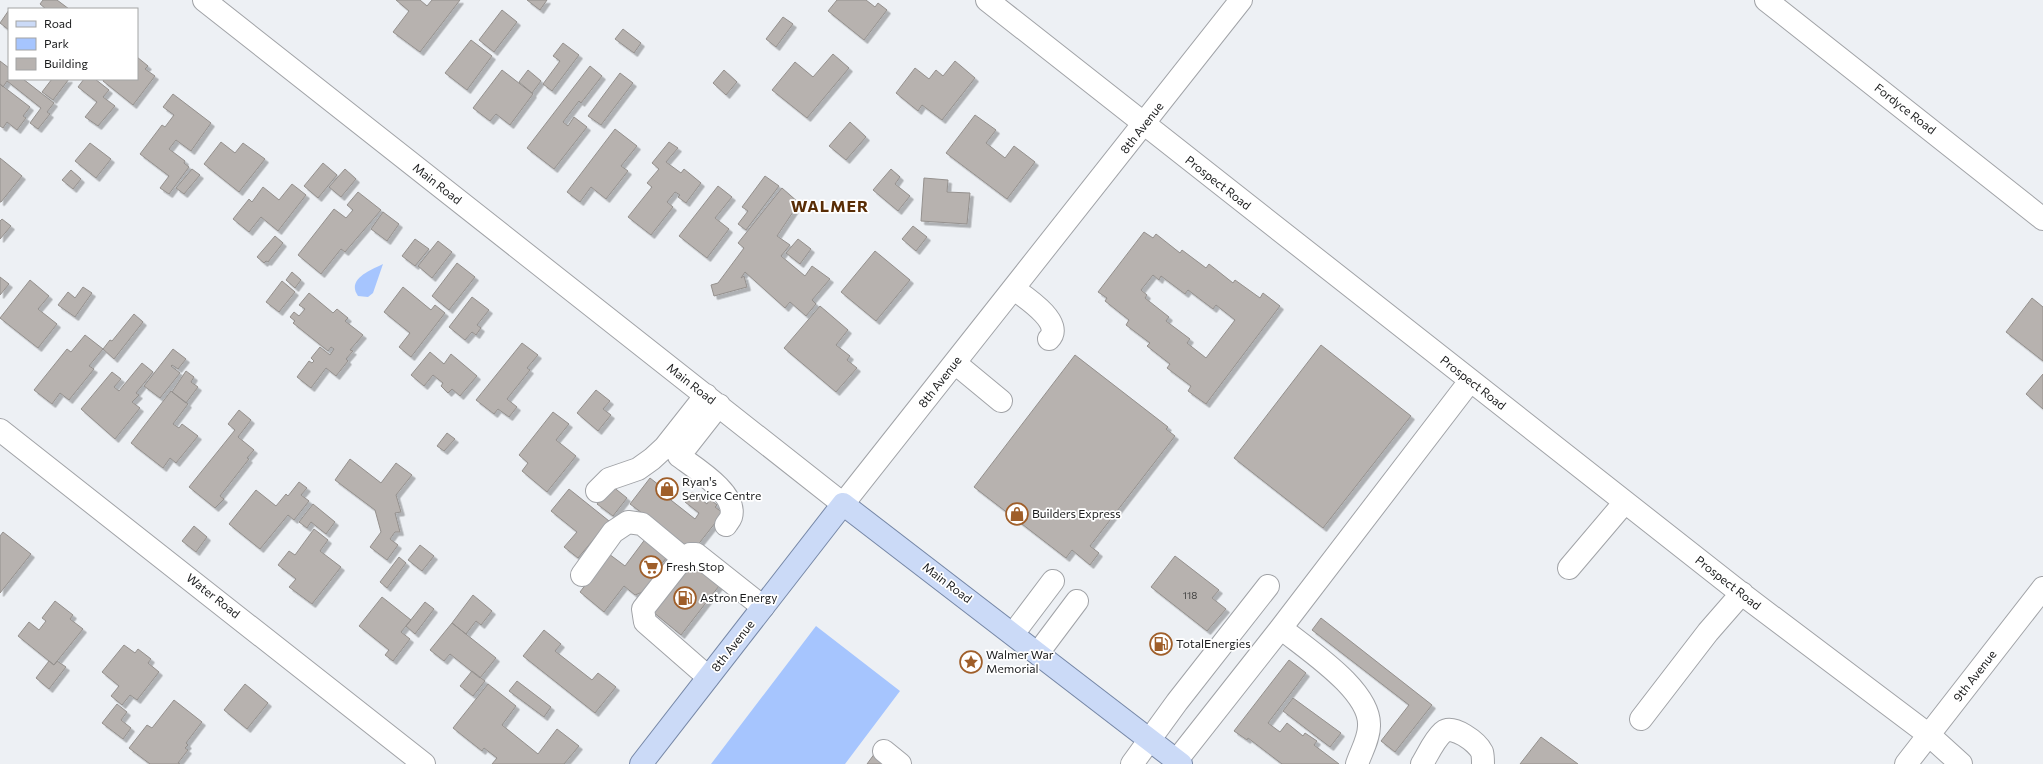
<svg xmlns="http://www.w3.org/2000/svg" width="2043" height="764" viewBox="0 0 2043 764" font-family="Commissioner,sans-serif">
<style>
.green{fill:#a6c5fe}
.building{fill:#b7b2af;stroke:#94908d;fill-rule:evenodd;filter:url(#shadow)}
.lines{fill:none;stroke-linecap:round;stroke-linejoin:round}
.minor-casing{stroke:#a1a3a7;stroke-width:24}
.major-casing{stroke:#7687a6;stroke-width:24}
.minor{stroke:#fff;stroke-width:22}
.major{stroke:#cbdaf7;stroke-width:22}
.labels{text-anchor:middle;stroke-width:3.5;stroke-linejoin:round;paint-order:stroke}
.number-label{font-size:10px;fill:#414141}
.street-label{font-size:12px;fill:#1a1b1c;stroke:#fff}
.poi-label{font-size:12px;fill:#1a1b1c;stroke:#fff;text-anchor:start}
.district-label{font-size:16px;font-weight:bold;letter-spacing:1px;fill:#592d06;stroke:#fff}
</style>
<defs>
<filter id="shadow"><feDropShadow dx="3.5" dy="3.5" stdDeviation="0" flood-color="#0004"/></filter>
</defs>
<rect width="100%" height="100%" fill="#edf0f4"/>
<!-- green -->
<path class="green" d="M383,264L373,293L368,297L358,296C346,279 371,270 383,264Z
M816,626L900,691L845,764H711Z"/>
<!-- building -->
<path class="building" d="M43,0H57L69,9H46L40,4Z
M396,0H420L427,6L432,0H460L420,52L393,32L409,11Z
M527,0H547L540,10Z
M837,0H866L875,7L878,3L887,10L864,40L828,11Z
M9,10V30L0,23Z
M502,10L517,22L494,52L479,40Z
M783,17L793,24L776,47L766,39Z
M623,29L641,43L634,53L615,39Z
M471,40L492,56L467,90L445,73Z
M563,43L579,55L552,91L543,84L560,61L553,56Z
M833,54L849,68L807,118L772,90L795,62L813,77Z
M137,57L148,66L145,69L155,76L133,105L103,81L104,79H137Z
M0,61L9,68V79H23L54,103L47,112L50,114L38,129L30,123L41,108L7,81L3,87L0,84Z
M955,61L975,78L942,120L922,105L918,111L896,93L915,68L929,79L936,70L943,76Z
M590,66L602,76L581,103L579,101L563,122L568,126L574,117L587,127L554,169L527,148Z
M502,70L533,94L510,125L496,114L490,121L473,108Z
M528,70L541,81L532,93L519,82Z
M724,70L737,82L726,95L713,83Z
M620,73L633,83L601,125L588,116Z
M52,79H69L53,100L42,92Z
M84,79H95L109,90L103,97L115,106L98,126L85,117L97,102L78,87Z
M0,84L30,107L23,116L26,118L17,130L7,122L3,128L0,126Z
M173,94L211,123L191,151L176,140L169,149L185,161L184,163L189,167L169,194L160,188L169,176L140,154L162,125L165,127L174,115L163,107Z
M975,115L996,130L986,143L1005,158L1014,146L1035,162L1007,199L946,153Z
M850,122L866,137L846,160L829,146Z
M615,129L637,146L621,166L628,171L606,199L591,187L580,202L567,192Z
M221,142L235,153L243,143L265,159L239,192L204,164Z
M669,142L678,148L666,162L681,173L684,169L701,183L686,203L678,197L680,195L675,192L667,202L673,207L651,235L628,217L652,187L647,183L659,169L652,163Z
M90,143L111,159L96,178L75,161Z
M0,158L22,176L1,202H0Z
M323,163L337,175L318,198L304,186Z
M192,169L200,175L184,194L176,188Z
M345,169L356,179L341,197L329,187Z
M891,169L900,177L895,184L910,196L898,211L873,190Z
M71,170L81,179L73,189L62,180Z
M765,176L779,186L746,230L738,224L748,211L742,207Z
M924,178L948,180L947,192L970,193L967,224L921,221Z
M292,184L306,195L278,231L261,217L249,232L233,219L249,199L252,202L263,187L279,200Z
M718,186L732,197L715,218L729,229L707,258L679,236Z
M782,188L799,203L777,236L790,245L781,256L805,276L812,266L830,279L812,300L816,304L806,316L790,302L785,308L745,272L741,278L744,276L747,287L714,296L711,285L718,283L744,248L738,243Z
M358,192L381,210L345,252L341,249L321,274L298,255L334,209L346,218L353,210L347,205Z
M383,212L399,224L387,241L371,229Z
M2,219L11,226L0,239V221Z
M913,226L927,237L916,251L902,239Z
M1144,232L1153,238L1156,234L1180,253L1182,250L1206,268L1209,264L1233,283L1235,280L1260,298L1263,293L1280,306L1206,404L1188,391L1191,386L1167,368L1170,364L1147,346L1150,343L1126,325L1129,320L1105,301L1107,298L1098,292ZM1153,275L1159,280L1161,276L1185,294L1188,290L1213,309L1216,305L1235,320L1206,358L1187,343L1190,339L1166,321L1169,317L1145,298L1147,295L1141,290Z
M275,236L283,243L268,262L266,261L264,263L257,257Z
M415,239L429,249L415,266L402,256Z
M798,239L811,249L800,264L786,253Z
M438,241L452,252L432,278L418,266Z
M875,251L910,280L876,321L841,292Z
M457,263L475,277L449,310L432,296Z
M292,272L301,280L295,288L286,280Z
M0,277L9,284L0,295Z
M30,280L49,296L38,309L57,324L38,348L0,318Z
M282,281L295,292L279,312L266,302Z
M83,287L92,293L75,317L58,305L68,292L75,298Z
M403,287L431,310L435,305L445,313L411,357L399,347L410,333L384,312Z
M309,293L333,313L337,309L348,318L345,321L363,335L350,350L353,351L346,359L348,361L336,376L326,368L311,388L297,377L309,361L312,363L314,361L311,358L320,347L330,355L334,349L331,347L328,351L293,323L295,321L290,317L294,312L299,316L305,309L299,305Z
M472,297L489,310L477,325L481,328L476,335L472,332L465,340L449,327Z
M2032,298L2043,307V361L2006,332Z
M820,306L848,330L836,345L850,356L847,360L857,368L836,392L784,348Z
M134,314L143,322L114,359L103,349L110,340L112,341Z
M85,335L103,349L89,366L94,369L69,400L60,393L52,404L34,390L67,349L71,352Z
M522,343L538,355L527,368L530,370L507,399L517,407L509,417L498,409L494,414L476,400Z
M1321,345L1411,416L1323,528L1234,458Z
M173,349L186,359L178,369L172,365L171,366L180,373L160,398L144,386Z
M430,352L444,364L451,354L477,376L460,396L452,389L448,393L441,386L443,383L433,375L424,386L411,375Z
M1075,355L1168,427L1166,429L1175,436L1090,546L1099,553L1090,565L1072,550L1066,558L974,487Z
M142,363L153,372L136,393L139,395L132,402L140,408L115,439L81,409L112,372L121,379L114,387L119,391Z
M186,371L194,377L191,382L198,387L186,403L172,392Z
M2043,374V409L2026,394Z
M596,390L610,401L603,409L611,415L598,431L577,413Z
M171,391L188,404L173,424L179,428L182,424L198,436L176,463L170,458L163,468L131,443Z
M239,410L251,420L238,437L254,450L247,458L249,459L220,496L224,499L215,508L189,487L235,430L228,424Z
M553,412L569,424L556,440L576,456L547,492L522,471L528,463L519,455Z
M447,433L455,439L444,451L437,446Z
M350,459L381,483L396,463L412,475L396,495L401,512L395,513L400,532H395L390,539L398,545L387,560L370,547L381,532L375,510L335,480Z
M650,478L669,493L667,497L695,519L699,513L685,502L692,492L707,504L710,499L717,505L715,507L723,513L693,551L630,504Z
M299,482L307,488L301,495L309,501L294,520L288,515L260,549L229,524L256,490L276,506L286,494L288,496Z
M612,486L627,498L613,516L597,504Z
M569,489L609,521L578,558L564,547L577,532L551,511Z
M313,504L335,522L326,534L311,522L307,528L299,522Z
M194,526L207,537L196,552L182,541Z
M314,529L328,540L320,551L341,567L312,604L289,587L296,579L278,565L289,551L295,555Z
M3,532L31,554L0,593V536Z
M646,538L667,557L656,571L653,581L645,591L635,595L624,586L604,612L580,592L609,554L625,566Z
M420,545L434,556L422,571L408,560Z
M1175,556L1219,590L1212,598L1226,609L1207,631L1151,587Z
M399,557L406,563L387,588L380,582Z
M684,559L719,586L681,635L647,607Z
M473,595L492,611L481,625L476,621L466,634L452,623Z
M382,597L411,620L401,632L410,639L393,661L385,655L389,650L359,626Z
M55,601L73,615L70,619L83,629L54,665L18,636L29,622L39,630L46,621L42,618Z
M425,602L434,609L415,634L406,626Z
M1321,618L1432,705L1395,752L1381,741L1409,705L1312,630Z
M452,623L496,658L480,678L450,654L444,661L430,650Z
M544,630L561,644L555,651L592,680L598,673L616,687L595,713L523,656Z
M124,645L135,653L138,649L151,659L148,663L159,672L137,700L130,695L122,705L111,696L119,686L102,672Z
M1289,660L1306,673L1268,723L1280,732L1287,723L1303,736L1305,733L1317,741L1314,745L1339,764H1282L1248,738L1247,740L1234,731Z
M49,661L54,665L57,661L66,667L49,689L36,678Z
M472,671L485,681L473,696L460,686Z
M517,681L551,707L544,717L509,691Z
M245,684L268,703L247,729L224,710Z
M488,684L516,706L502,725L538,754L557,729L579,746L564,764H492L497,758L484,748L482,751L453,728Z
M1293,698L1341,733L1330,747L1283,711Z
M174,700L202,722L186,743L188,745L185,748L188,750L178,763L180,764H150L129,748L147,725L152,728Z
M117,704L127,712L121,720L131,728L123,739L102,723Z
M1541,737L1578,764H1520Z
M875,753L890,764H867Z"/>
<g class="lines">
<!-- minor casing -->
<g class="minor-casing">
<path id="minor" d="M204,0L843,504L1241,0
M987,0L1742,594L1929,735L1961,764
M1766,0L2043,219
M1014,289C1025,297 1065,323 1049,339
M955,363L1001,401
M719,405L679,456C695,468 738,494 731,517C730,520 727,523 726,525
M0,430L424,764
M597,491L609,479L638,469L652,459L665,447L706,395
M1569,568L1625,502
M582,575L613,532L628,522L642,524L683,558
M1281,628C1306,649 1371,690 1369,726C1369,739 1361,752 1357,764
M1013,634L1053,581
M1038,653L1077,601
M708,677L645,622L643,609L683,558L690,554H696L763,607
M1641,719L1708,632L1742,593
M884,751L900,764
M1177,760L1281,628L1470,381
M1132,764L1177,702L1268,586
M1422,764C1428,754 1434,740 1443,732C1453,724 1477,742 1482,752C1483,756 1483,760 1483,764
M1906,764L2043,588"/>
</g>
<!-- major casing -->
<g class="major-casing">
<path id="major" d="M641,764L843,504L1181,764"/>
</g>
<!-- minor -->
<use href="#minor" class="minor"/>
<!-- major -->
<use href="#major" class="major"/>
</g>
<!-- icons -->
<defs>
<g id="shop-ring" transform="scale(1.15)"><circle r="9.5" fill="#fff" stroke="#9f5e29" stroke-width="1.5"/><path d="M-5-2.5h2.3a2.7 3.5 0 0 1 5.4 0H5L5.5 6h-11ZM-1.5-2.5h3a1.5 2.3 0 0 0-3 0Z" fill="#9f5e29"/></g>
<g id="supermarket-ring" transform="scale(1.15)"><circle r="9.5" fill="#fff" stroke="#9f5e29" stroke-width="1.5"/><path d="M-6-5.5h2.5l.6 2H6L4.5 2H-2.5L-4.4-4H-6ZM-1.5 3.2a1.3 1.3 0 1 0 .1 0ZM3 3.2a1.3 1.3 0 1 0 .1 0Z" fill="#9f5e29"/></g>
<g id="fuel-ring" transform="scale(1.15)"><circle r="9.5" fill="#fff" stroke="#9f5e29" stroke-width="1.5"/><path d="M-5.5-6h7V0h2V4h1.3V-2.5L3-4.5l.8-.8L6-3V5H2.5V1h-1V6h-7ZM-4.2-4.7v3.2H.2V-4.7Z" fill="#9f5e29"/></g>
<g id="sight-ring" transform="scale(1.15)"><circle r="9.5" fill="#fff" stroke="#9f5e29" stroke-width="1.5"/><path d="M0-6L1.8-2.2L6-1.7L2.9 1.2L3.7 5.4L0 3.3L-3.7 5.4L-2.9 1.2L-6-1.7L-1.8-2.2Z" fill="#9f5e29"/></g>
</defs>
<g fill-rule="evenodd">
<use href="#shop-ring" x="667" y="489"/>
<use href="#shop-ring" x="1017" y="514"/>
<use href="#supermarket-ring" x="651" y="567"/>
<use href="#fuel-ring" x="685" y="598"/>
<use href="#fuel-ring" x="1161" y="644"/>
<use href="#sight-ring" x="971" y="662"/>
</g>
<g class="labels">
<!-- number labels -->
<g class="number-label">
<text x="1190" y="599">118</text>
</g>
<!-- street labels -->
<g class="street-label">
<text transform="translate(1905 109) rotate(38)" y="4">Fordyce Road</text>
<text transform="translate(1142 128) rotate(-52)" y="4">8th Avenue</text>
<text transform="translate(1218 183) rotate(38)" y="4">Prospect Road</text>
<text transform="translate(437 184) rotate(38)" y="4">Main Road</text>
<text transform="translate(940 382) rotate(-52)" y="4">8th Avenue</text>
<text transform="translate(1473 383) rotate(38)" y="4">Prospect Road</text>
<text transform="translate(691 384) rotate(38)" y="4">Main Road</text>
<text transform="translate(947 583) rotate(37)" y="4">Main Road</text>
<text transform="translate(1728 583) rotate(38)" y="4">Prospect Road</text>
<text transform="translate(213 596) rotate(38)" y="4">Water Road</text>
<text transform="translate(733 646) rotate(-52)" y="4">8th Avenue</text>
<text transform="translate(1975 676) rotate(-52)" y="4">9th Avenue</text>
</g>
<!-- poi labels -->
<g class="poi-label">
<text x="682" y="486">Ryan's<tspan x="682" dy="14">Service Centre</tspan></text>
<text x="1032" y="518">Builders Express</text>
<text x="666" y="571">Fresh Stop</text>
<text x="700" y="602">Astron Energy</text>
<text x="1176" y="648">TotalEnergies</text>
<text x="986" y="659">Walmer War<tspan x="986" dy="14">Memorial</tspan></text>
</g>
<!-- district labels -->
<g class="district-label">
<text x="830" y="212">WALMER</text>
</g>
</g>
<!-- legend -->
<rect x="8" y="8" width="130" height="72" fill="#ffffff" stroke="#a3a4a4"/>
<rect x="16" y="21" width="20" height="6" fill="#cbdaf7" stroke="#a3a4a4"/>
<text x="44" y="28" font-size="12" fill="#1a1b1c">Road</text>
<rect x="16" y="38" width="20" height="12" fill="#a6c5fe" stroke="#a3a4a4"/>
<text x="44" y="48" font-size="12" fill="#1a1b1c">Park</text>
<rect x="16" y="58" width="20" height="12" fill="#b7b2af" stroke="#a3a4a4"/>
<text x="44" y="68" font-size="12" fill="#1a1b1c">Building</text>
</svg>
